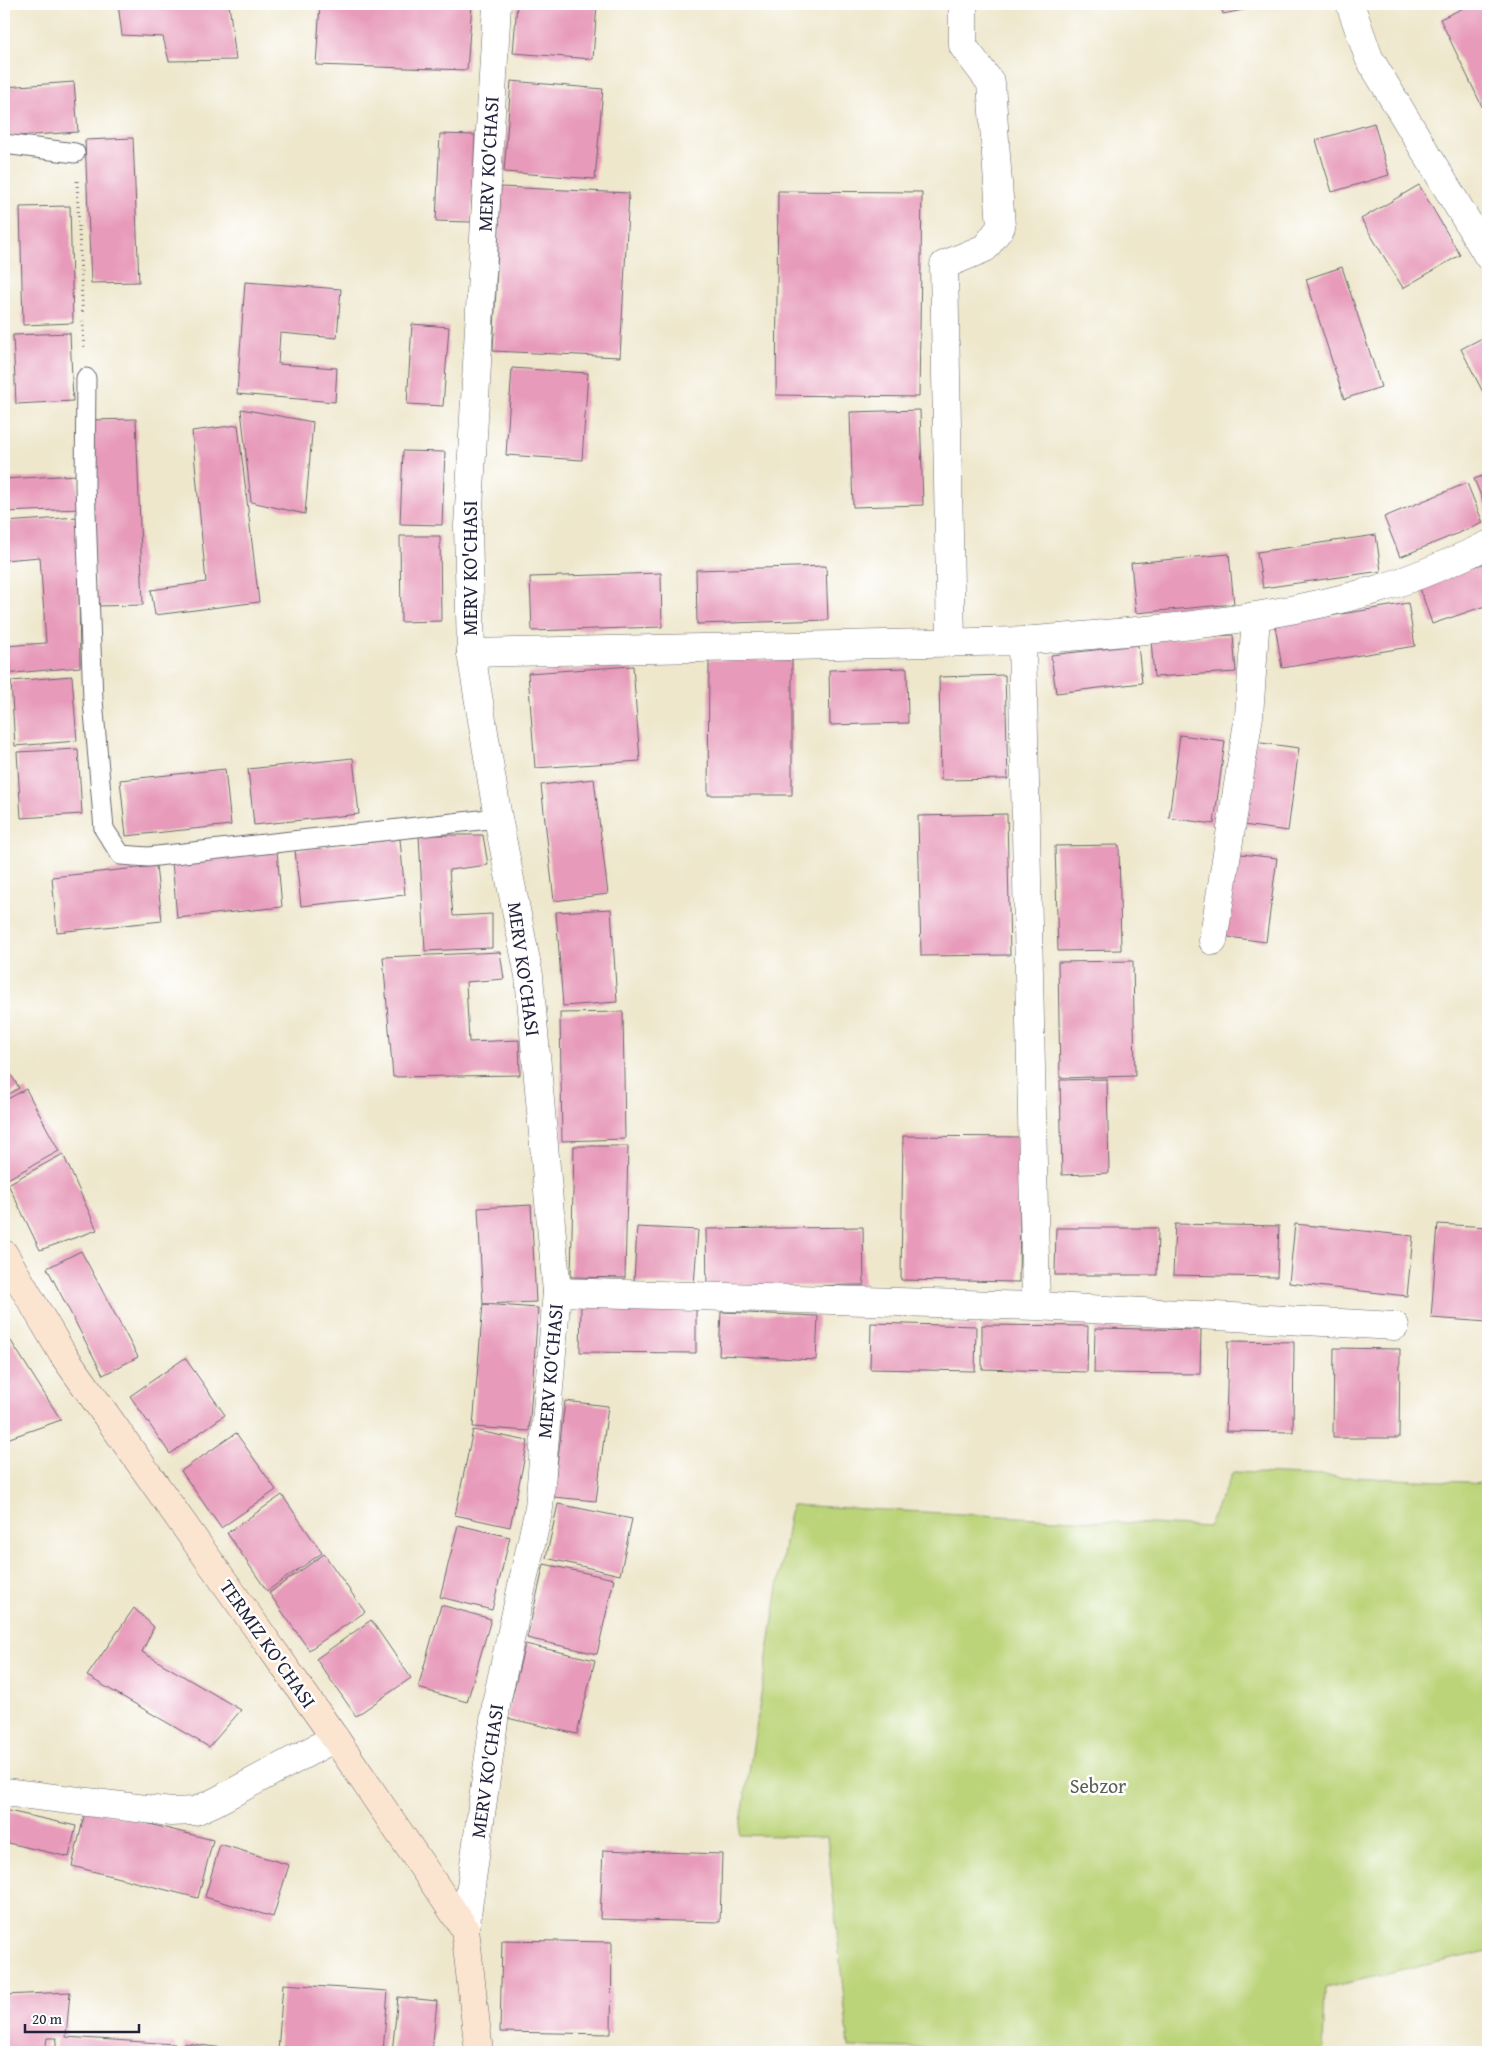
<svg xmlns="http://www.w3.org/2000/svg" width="1492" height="2056" viewBox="0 0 1492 2056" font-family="'Gentium Book Plus',serif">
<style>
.green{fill:#bcd479;stroke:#6f7b5a}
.building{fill:#e79ab9}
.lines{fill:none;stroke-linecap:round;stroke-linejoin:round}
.service-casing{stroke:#69676e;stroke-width:21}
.minor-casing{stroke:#69676e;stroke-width:29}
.tertiary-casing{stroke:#69676e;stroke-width:29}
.secondary-casing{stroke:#69676e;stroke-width:29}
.path{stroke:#69676e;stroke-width:3;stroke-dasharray:1 4;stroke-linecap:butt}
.service{stroke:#fff;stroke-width:19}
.minor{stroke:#fff;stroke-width:28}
.tertiary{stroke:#fff;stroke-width:28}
.secondary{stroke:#fce5d0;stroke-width:28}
.labels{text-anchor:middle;stroke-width:5;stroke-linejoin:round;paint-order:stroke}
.street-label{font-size:20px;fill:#22223b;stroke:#fff}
.park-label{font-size:20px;fill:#586051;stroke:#fff}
</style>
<rect width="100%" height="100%" fill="#fff"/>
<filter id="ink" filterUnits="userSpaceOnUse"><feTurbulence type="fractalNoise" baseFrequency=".02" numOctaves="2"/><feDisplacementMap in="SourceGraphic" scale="10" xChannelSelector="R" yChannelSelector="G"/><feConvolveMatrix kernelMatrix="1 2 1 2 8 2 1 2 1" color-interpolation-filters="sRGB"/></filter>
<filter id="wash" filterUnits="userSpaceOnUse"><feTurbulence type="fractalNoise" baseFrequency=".0096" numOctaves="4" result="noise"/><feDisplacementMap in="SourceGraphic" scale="20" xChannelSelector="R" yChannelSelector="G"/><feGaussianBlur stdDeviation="1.12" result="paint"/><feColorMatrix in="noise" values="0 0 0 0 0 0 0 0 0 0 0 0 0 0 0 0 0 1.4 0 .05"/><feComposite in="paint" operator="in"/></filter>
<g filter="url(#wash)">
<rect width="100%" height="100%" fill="#eee7cc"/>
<!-- green -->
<path class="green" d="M1233,1472L1488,1483V1951L1325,1988L1323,2052H1193L849,2047L827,1837L739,1835L791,1505L1208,1527Z"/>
<g id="blocks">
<!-- building -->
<path class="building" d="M118,4H229L236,60L169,61L163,37L122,35Z
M320,4H472L467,70L316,65Z
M517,4H597L593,59L513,53Z
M1221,4H1268V5L1223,14Z
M1472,4H1488V119L1440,19Z
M511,81L603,89L595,179L504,172Z
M74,82L78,132L4,137V87Z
M1374,123L1389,175L1332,192L1316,140Z
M440,134L475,135L471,222L436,221Z
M133,138L139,282L91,283L85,140Z
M1419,185L1460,255L1403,288L1361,219Z
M501,187L629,193L620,357L493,351Z
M778,191L922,192L919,397L776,395Z
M70,206L73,323L23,325L20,207Z
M1342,267L1381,387L1344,399L1306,279Z
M245,282L341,289L337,338L280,333L278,364L337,368L335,402L237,394Z
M412,324L449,327L443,406L407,404Z
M70,333L73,401L16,404L13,335Z
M1488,335V402L1461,349Z
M512,368L588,373L582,460L506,455Z
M241,409L313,422L305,514L251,502Z
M920,410L923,505L853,507L850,412Z
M136,419L143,605L96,606L89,420Z
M238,425L259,602L155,615L151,590L206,582L192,431Z
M403,451L445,452L442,525L400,524Z
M1488,474V513L1474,479Z
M77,475L79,509L5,512L4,479Z
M1467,483L1483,523L1400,557L1384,517Z
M78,517L80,667L4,674V646L46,643L40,557L4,560V522Z
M1376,535L1381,571L1263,588L1257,552Z
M400,536H440L441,621L401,622Z
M1229,554L1234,604L1136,613L1131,563Z
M1488,562V605L1432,624L1419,585Z
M826,566L828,620L697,624L696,570Z
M661,573L662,627L532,631L530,577Z
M1408,603L1415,646L1282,668L1275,625Z
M1233,635L1236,672L1154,677L1151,640Z
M1138,645L1142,683L1056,693L1051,655Z
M709,660H792V795H708Z
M633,666L640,761L535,768L528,673Z
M907,668L908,723L830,725L829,670Z
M1005,675L1008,779L941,780L939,677Z
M72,676L77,741L15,746L11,681Z
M1180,735L1225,741L1214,824L1169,818Z
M1254,742L1299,748L1288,831L1243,825Z
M78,749L82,814L21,818L17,752Z
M353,758L359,814L254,825L248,769Z
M225,769L231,825L126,836L120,780Z
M594,779L608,894L554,901L541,785Z
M1007,814L1010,955L921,956L918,816Z
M419,835H483L488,865L449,870L453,916L492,914V948L425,951Z
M400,839L405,895L301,906L295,850Z
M1119,845L1121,950L1058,951L1055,846Z
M277,851L282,907L177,918L172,862Z
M1232,853L1277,858L1266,942L1221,936Z
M156,866L162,921L57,932L52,877Z
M611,909L617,1002L563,1006L556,912Z
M500,952L504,979L466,982L469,1042L519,1040L520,1075L393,1077L383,957Z
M1133,961L1135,1076L1060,1078L1058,962Z
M623,1012L625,1139L562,1141L560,1013Z
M4,1063L19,1088L4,1097Z
M1107,1079L1109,1173L1062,1175L1060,1080Z
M26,1089L59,1151L4,1181V1101Z
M903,1136L1021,1137L1019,1282L901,1280Z
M574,1146H628L625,1278L571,1277Z
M63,1154L97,1230L40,1250L8,1184Z
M531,1205L536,1302L483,1304L538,1308L529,1431L473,1427L483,1304L478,1208Z
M1175,1224L1279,1226L1277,1277L1173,1275Z
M1295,1224L1413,1236L1407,1296L1289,1283Z
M1438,1224L1488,1227V1322L1431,1318Z
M637,1227L698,1230L694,1285L634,1282Z
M863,1227L864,1285L707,1287L706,1229Z
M1056,1228H1158L1157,1275H1055Z
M81,1251L138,1357L103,1375L47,1268Z
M581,1306L696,1308V1353L580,1352Z
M721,1312L818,1316L816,1360L719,1355Z
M871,1323L976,1326L975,1371L870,1369Z
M982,1325L1088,1326L1087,1372L982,1369Z
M1095,1328L1201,1330L1200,1374L1094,1373Z
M4,1330L61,1420L4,1440Z
M1228,1341L1294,1342L1293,1432L1226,1431Z
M1334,1348L1400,1349L1399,1438H1333Z
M185,1358L225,1415L170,1454L130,1396Z
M565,1401L608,1406L596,1501L553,1497Z
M473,1430L528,1441L510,1527L455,1515Z
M236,1433L276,1490L221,1528L181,1471Z
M282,1495L322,1553L267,1591L227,1533Z
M558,1504L632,1519L620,1575L546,1558Z
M458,1525L510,1537L492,1610L440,1597Z
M324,1554L365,1612L309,1650L269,1593Z
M544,1564L614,1579L597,1654L527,1638Z
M441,1605L491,1619L467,1702L418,1688Z
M134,1608L154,1627L142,1652L241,1710L209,1747L87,1676Z
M371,1620L411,1678L356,1716L316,1659Z
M525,1644L595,1660L577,1734L507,1718Z
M86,1808L213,1840L198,1898L72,1866Z
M4,1810L76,1826L69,1857L4,1842Z
M220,1844L289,1865L273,1917L205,1897Z
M603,1850L722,1854L720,1922L600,1919Z
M502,1940L612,1942L611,2034L500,2032Z
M283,1984L388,1991L383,2052H278Z
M70,1992L66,2037L175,2044L174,2052H55L57,2038H47L45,2052H4V1995Z
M398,1997L437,2001L432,2052H392Z
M184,2043L247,2051V2052H183Z"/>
</g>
</g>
<g filter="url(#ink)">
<use href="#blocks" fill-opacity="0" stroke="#69676e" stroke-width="1"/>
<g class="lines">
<!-- service casing -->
<g class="service-casing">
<path id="service" d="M4,144L75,153
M86,378L85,485L93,700L104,829L121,855L148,857L498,818"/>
</g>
<!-- minor casing -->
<g class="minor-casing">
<path id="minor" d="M1350,4L1369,58L1488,256
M1022,641C1140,631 1260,623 1375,590C1414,579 1452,562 1488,545
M951,643L944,265L985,248L1001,227L991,83L963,46V4
M471,653L1022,641L1036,1306
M1213,941L1249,716L1256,616
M557,1292L1036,1306L1395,1326
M4,1792L171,1812L195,1811L215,1802L335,1738"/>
</g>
<!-- tertiary casing -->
<g class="tertiary-casing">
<path id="tertiary" d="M465,1929L497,1699L539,1508L557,1292L529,976L498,818L471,653L468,526L497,4"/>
</g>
<!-- secondary casing -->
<g class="secondary-casing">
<path id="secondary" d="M4,1254L62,1353L335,1738L465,1929L479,2052"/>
</g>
<!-- path -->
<path class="path" d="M77,181L84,350"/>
<!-- service -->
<use href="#service" class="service"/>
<!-- minor -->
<use href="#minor" class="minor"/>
<!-- tertiary -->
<use href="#tertiary" class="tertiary"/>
<!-- secondary -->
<use href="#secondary" class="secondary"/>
</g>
</g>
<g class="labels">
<!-- street labels -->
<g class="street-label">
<text transform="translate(488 164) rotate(-87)" y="7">MERV KO'CHASI</text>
<text transform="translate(470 568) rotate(-90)" y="7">MERV KO'CHASI</text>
<text transform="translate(524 969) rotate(82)" y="7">MERV KO'CHASI</text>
<text transform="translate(550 1371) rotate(-85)" y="7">MERV KO'CHASI</text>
<text transform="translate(268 1644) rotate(55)" y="7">TERMIZ KO'CHASI</text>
<text transform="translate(487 1771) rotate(-82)" y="7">MERV KO'CHASI</text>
</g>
<!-- park labels -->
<g class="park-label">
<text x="1098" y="1793">Sebzor</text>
</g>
</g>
<!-- margin -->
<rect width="1492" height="2056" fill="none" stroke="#fff" stroke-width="20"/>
<!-- scale -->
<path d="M25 2024v8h114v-8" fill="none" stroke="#22223b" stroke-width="2.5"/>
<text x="32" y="2024" font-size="15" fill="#22223b" stroke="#ffffff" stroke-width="4" paint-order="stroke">20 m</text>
</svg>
